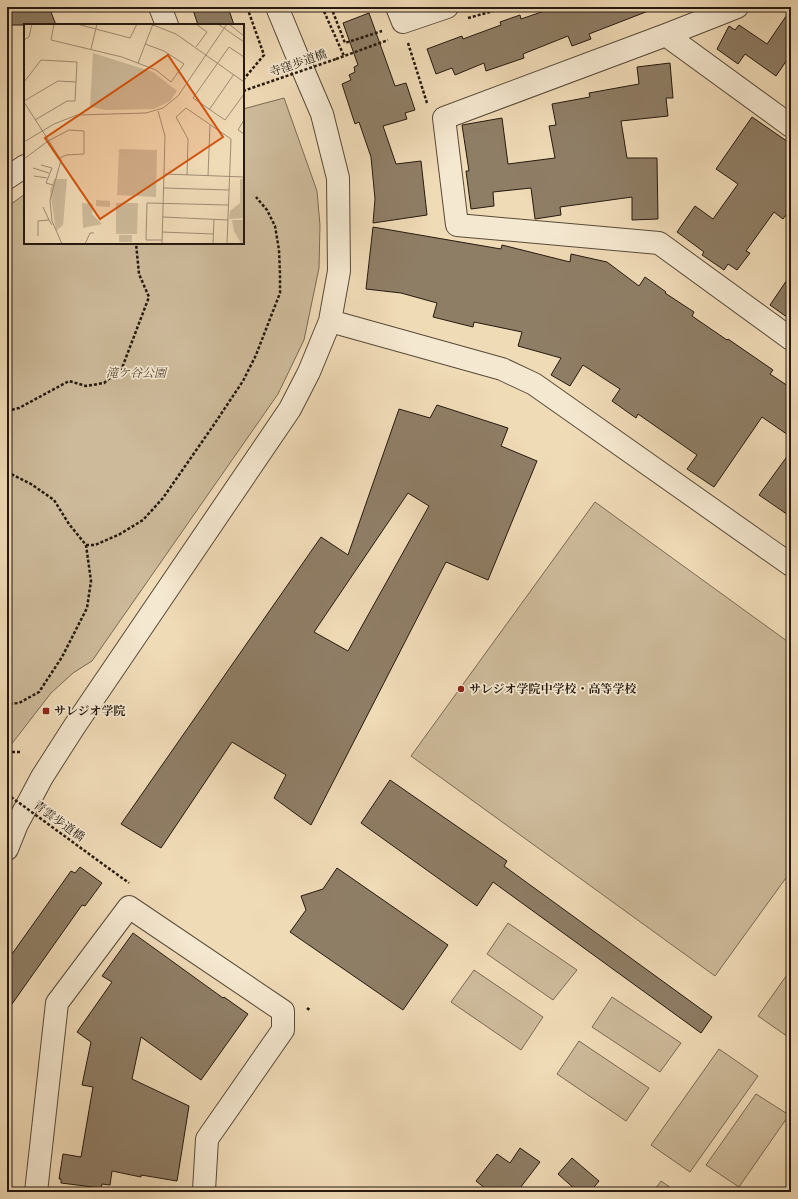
<svg xmlns="http://www.w3.org/2000/svg" width="798" height="1199" viewBox="0 0 798 1199" font-family="'IM FELL Great Primer','Noto Serif JP',serif">
<style>
.green{fill:#cdba9a;stroke:#796a54}
.building{fill:#8f7e66;stroke:#25190f;fill-rule:evenodd}
.lines{fill:none;stroke-linecap:round;stroke-linejoin:round}
.minor-casing{stroke:#584a39;stroke-width:24}
.path{stroke:#25190f;stroke-width:2.5;stroke-dasharray:3 2;stroke-linecap:butt}
.minor{stroke:#f5e8d0;stroke-width:22}
.path-bridge{stroke:#25190f;stroke-width:2.5;stroke-dasharray:3 2;stroke-linecap:butt}
.poi-dot{fill:#8f2418;stroke:#f5e8d0;stroke-width:1.5}
.labels{text-anchor:middle;stroke-width:3.5;stroke-linejoin:round;paint-order:stroke}
.street-label{font-size:12px;fill:#25190f;stroke:#f5e8d0}
.park-label{font-size:12px;font-style:italic;fill:#574939;stroke:#f5e8d0}
.poi-label{font-size:12px;font-weight:bold;fill:#25190f;stroke:#f5e8d0;text-anchor:start}
.inset-road{fill:none;stroke:#9f8d74;stroke-width:1}
.view{fill:#d4530c;fill-opacity:0.15;stroke:#d4530c;stroke-width:2}
.inset-edge{fill:none;stroke:#25190f;stroke-width:2}
</style>
<rect width="100%" height="100%" fill="#f0dbb7"/>
<filter id="stains"><feTurbulence type="fractalNoise" baseFrequency=".005" numOctaves="4"/><feColorMatrix values="0 0 0 0 .2 0 0 0 0 .09 0 0 0 0 .02 0 0 0 .5 -.17"/></filter>
<radialGradient id="worn" r=".72"><stop offset=".6" stop-color="#630" stop-opacity="0"/><stop offset="1" stop-color="#630" stop-opacity=".3"/></radialGradient>
<!-- green -->
<path class="green" d="M284,98L317,191L320,225L319,268L304,340L278,394L92,661L73,673L51,693L7,750V207L25,194V243H243V109Z
M595,502L791,644V871L715,976L411,756Z
M508,923L577,970L553,1000L487,954Z
M791,969V1039L758,1016Z
M474,970L543,1017L521,1050L451,1002Z
M612,997L681,1043L660,1072L592,1027Z
M579,1041L649,1088L626,1121L557,1074Z
M719,1049L758,1076L690,1172L651,1145Z
M756,1094L789,1115L739,1187L706,1165Z
M661,1181L677,1192H653Z"/>
<!-- building -->
<path class="building" d="M7,7H49L56,25H7Z
M192,7H228L234,25H198Z
M556,7H655L656,8L589,34L591,39L572,46L568,36L523,54L524,58L486,71L484,63L455,75L452,68L436,74L427,49L462,36L463,39L501,25L500,22L520,15L521,19Z
M791,9V54L776,76L745,54L738,64L717,49L729,26L735,30L739,25L767,44Z
M369,13L395,86L406,83L415,110L405,113L407,119L383,126L396,164L421,161L427,215L373,223L375,199L371,157L359,122L355,124L342,84L351,80L349,75L355,72L354,67L358,65L343,23Z
M670,63L673,98H666L668,116L621,121L627,158H657L658,219L632,220V197L560,207L561,215L535,219L531,188L493,192L494,206L471,209L466,171H469L462,125L502,118L508,164L555,158L549,126L556,125L552,104L590,97L589,93L639,84L637,67Z
M752,117L791,144V208L783,219L774,212L746,251L750,253L737,270L728,264L724,270L702,255L704,252L677,232L695,206L713,219L738,184L716,169Z
M373,227L501,249L502,245L570,262L571,254L607,262L639,286L645,277L666,292L665,293L694,312L692,316L727,340L728,339L773,370L770,374L791,388V437L762,417L714,487L687,469L697,455L638,414L636,418L612,401L620,389L583,365L570,386L551,375L561,358L518,346L522,332L474,322L473,327L433,317L437,303L401,293L366,289Z
M791,274V320L770,305Z
M437,405L508,428L501,446L537,461L488,580L446,562L311,825L274,798L286,775L232,742L161,848L121,824L321,537L348,555L399,409L430,418ZM408,493L429,506L348,651L314,632Z
M791,451V517L759,495Z
M390,780L507,861L504,866L712,1017L701,1033L493,882L477,906L361,823Z
M80,867L102,883L85,906L82,905L7,1011V961L71,871L75,873Z
M337,868L448,945L403,1010L290,932L306,910L301,896L323,889Z
M133,933L223,998L224,997L248,1014L201,1080L141,1037L132,1079L189,1106L177,1181L141,1175V1177L112,1171L110,1185L102,1184L101,1188L61,1183V1179H59L63,1154L81,1157L93,1087L82,1085L91,1042L77,1032L112,982L102,976Z
M520,1148L540,1162L517,1192H490L476,1181L497,1154L510,1163Z
M572,1158L599,1181L590,1192H578L558,1174Z"/>
<g class="lines">
<!-- minor casing -->
<g class="minor-casing">
<path id="minor" d="M160,7L167,25
M397,7L403,22L447,7
M737,7L666,35L444,118L457,225L659,243L791,339
M666,35L791,126
M7,178L25,166
M330,321L502,369L534,384L791,565
M7,849L17,824L42,777L74,727L290,409L309,372L330,321L339,271L338,178L322,114L298,58L277,7
M36,1192L57,1003L129,907L283,1011V1030L207,1139L204,1190"/>
</g>
<!-- path -->
<path class="path" d="M322,7L344,56
M331,7L345,43L382,31
M468,18L508,7
M408,43L427,103
M336,59L388,40
M243,80L264,55L247,7
M7,411L19,408L69,381L86,386L104,383L122,368L149,297L139,274L136,243
M7,472L31,484L54,500L69,524L86,545L91,581L87,608L62,657L39,692L19,703L7,704
M86,545H95L120,534L143,520L163,498L213,426L243,381L256,355L280,293V274L279,250L275,226L267,210L256,197
M7,752H21
M100,862L129,883
M307,1008L311,1011"/>
<!-- minor -->
<use href="#minor" class="minor"/>
<!-- path-bridge -->
<path class="path-bridge" d="M243,91L336,59
M7,794L100,862"/>
</g>
<!-- markers -->
<g class="poi-dot">
<circle cx="461" cy="689" r="4"/>
<rect x="42" y="707" width="8" height="8" rx="2"/>
</g>
<g class="labels">
<!-- street labels -->
<g class="street-label">
<text transform="translate(298 63) rotate(-19)" y="4">寺窪歩道橋</text>
<text transform="translate(59 821) rotate(36)" y="4">青雲歩道橋</text>
</g>
<!-- park labels -->
<g class="park-label">
<text x="136" y="377">滝ケ谷公園</text>
</g>
<!-- poi labels -->
<g class="poi-label">
<text x="469" y="693">サレジオ学院中学校・高等学校</text>
<text x="54" y="715">サレジオ学院</text>
</g>
</g>
<!-- overview -->
<g transform="translate(24 24)">
<rect width="220" height="220" fill="#f0dbb7"/>
<path d="M69,29L129,48L153,67L146,77L130,85L83,86L66,83ZM95,125L133,126L132,173L93,171ZM30,155H43L39,201L32,207L26,167ZM216,155H220V194L205,195L206,187L216,179ZM72,176L86,177V183L72,182ZM58,179L69,180L68,190L78,200L59,204ZM92,179H114L113,210H92ZM208,196H220V219H217L210,207ZM95,211H108V218H95Z" fill="#cdba9a"/>
<path class="inset-road" d="M30,0L27,16L98,33L132,46L147,58L160,40L140,27L121,20M53,0L106,14L113,0M194,0L220,18M205,0L220,12M129,1L152,10L220,58M0,16L5,13L8,0M172,23L183,8L172,0M67,25L73,0M220,33L205,23L169,74L201,96L220,70M114,39L129,0M0,58L17,36L53,38L51,77H43L11,96M0,77L34,57L52,58M0,78L37,136L26,176L28,197L38,220M185,86L210,50M134,87L141,112L138,220M220,96L214,106L220,110M0,118L30,100L53,91L122,89L139,84L154,72L203,0M0,135L24,117L45,106L60,107V130L42,131L36,134M17,141L28,144L22,159L29,161M9,144L25,149M141,150L220,153M163,151L164,115L152,93L162,84L207,115L203,220M10,152L23,154M184,152L186,101M140,164L205,166M19,183L25,196M139,193L204,196M138,208L189,210M14,212V197L25,196L28,201M138,216H122L123,179L204,181M61,220L66,209H70M189,220L190,195"/>
<path class="view" d="M144,31L199,113L76,195L21,114Z"/>
<rect width="220" height="220" class="inset-edge"/>
</g>
<!-- margin -->
<rect width="798" height="1199" fill="none" stroke="#f0dbb7" stroke-width="24"/>
<rect x="8" y="8" width="782" height="1183" fill="none" stroke="#25190f" stroke-width="2"/>
<rect x="12" y="12" width="774" height="1175" fill="none" stroke="#25190f"/>
<rect width="100%" height="100%" filter="url(#stains)"/>
<rect width="100%" height="100%" fill="url(#worn)"/>
</svg>
